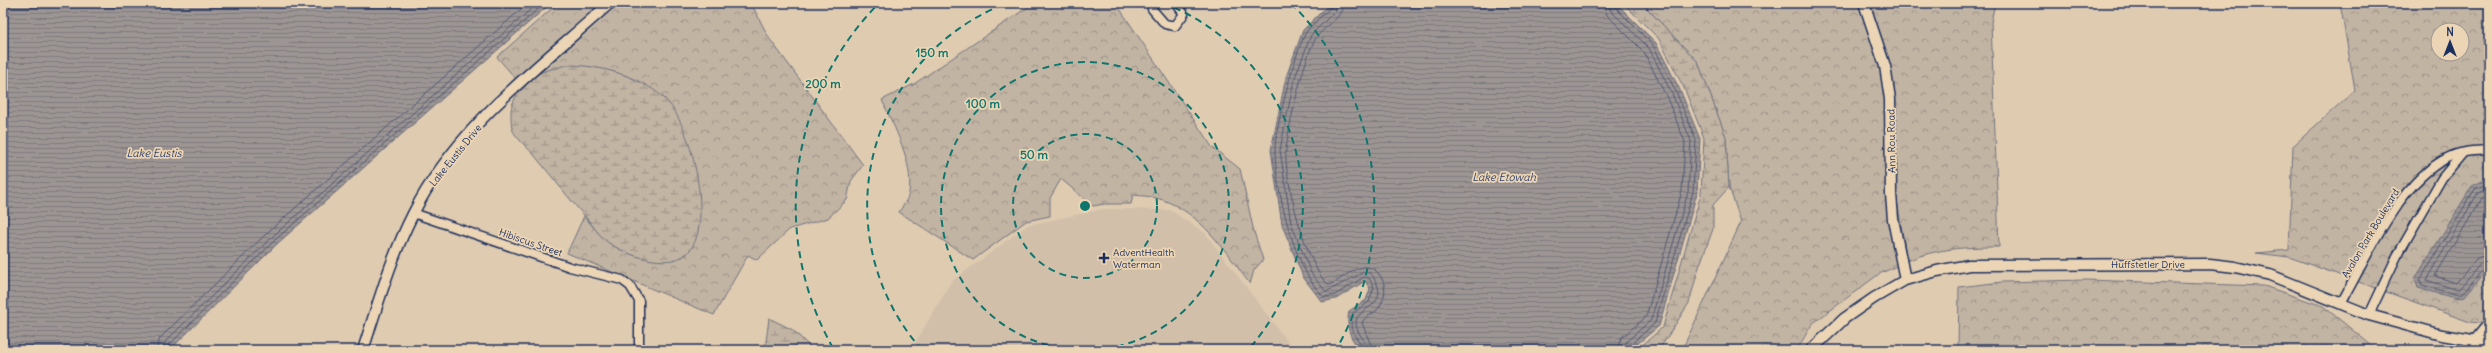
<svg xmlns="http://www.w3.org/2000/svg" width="2492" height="353" viewBox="0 0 2492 353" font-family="Delius,sans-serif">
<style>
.built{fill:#d1bfaa}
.forest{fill:url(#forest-crowns);stroke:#6e7280;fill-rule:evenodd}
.wetland{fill:url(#wetland-marsh);stroke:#6e7280}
.water{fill:url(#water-rules);stroke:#686c7e}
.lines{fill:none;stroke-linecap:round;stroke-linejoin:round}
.shore{stroke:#4f5874;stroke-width:1}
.minor-casing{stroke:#1b2f5e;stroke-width:11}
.tertiary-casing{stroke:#1b2f5e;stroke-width:13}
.minor{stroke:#ecd5b5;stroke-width:8}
.tertiary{stroke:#ecd5b5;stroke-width:10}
.rail{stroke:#1b2f5e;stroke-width:3}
.ring{fill:none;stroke:#0f766e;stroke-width:2;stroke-dasharray:7 5}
.poi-dot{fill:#1b2f5e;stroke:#ecd5b5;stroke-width:1.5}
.labels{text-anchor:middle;stroke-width:3.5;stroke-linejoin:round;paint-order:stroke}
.street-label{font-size:10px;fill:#1b2f5e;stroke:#ecd5b5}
.poi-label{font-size:10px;fill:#1b2f5e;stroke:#ecd5b5;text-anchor:start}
.water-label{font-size:11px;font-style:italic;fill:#354369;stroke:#ecd5b5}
.centre{fill:#0f766e;stroke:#ecd5b5;stroke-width:2}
.ring-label{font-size:12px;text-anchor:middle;font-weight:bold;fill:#0f766e;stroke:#ecd5b5;stroke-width:3.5;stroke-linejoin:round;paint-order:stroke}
</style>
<defs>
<pattern id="forest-crowns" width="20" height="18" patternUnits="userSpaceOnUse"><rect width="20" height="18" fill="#c2b4a3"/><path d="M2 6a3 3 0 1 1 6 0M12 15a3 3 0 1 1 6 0" fill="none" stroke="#9d9388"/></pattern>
<pattern id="wetland-marsh" width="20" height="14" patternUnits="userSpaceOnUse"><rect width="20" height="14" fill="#c2b4a3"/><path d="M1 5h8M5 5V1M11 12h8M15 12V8" fill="none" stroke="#9d9388"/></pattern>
<pattern id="water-rules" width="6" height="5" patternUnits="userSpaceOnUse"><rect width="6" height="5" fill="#9c9594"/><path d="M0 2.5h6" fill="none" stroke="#7e7a7c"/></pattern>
</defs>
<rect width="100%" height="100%" fill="#dfcbb0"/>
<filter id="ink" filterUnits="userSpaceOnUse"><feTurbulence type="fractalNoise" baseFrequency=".025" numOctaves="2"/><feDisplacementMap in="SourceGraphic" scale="8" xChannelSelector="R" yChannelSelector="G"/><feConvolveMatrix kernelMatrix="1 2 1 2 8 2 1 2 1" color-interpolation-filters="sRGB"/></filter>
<g filter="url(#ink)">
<!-- built -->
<path class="built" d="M1104,209L1170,210L1205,233L1294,350H911L951,282L1028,225Z"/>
<!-- forest -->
<path class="forest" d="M558,3H602L517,80L497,57Z
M619,3H751L769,38L863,165L851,181L847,200L828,218L790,229L757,260L748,255L714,315L567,253L584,216C592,225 602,239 612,245C634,258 665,266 687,254L618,73C585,65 574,63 540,73Z
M1034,3H1116L1212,147L1240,169L1254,232L1263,260L1254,270L1250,284C1225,251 1201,212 1160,199C1152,196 1141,196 1133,195L1131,204H1104L1093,206L1061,179L1050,198V216L1026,221L973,260L899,212C902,207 908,199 909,193C914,163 894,127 882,100L914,84Z
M1642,3H1859L1880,67L1885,100L1886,195L1897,266L1879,274L1812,324L1797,350H1682L1741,222L1729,187L1726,137L1698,62Z
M1870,3H1995L1991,22L1999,247C1966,247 1937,248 1907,261L1896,194L1895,98L1890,64Z
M2340,3H2489V324L2470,322L2289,257L2256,253L2289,250L2293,146L2355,90ZM2438,30H2462V54H2438Z
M2085,280L2264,286L2323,306L2377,350H1958L1959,287L2002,282Z"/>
<!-- wetland -->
<path class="wetland" d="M1623,3H1642L1698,62L1726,137L1729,187L1713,205V229L1699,267L1689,303L1659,350H1637L1663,327L1701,194L1704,138L1685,90L1659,39Z
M566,65C599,65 638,75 664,98C691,122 714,220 690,250C674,271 631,257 612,245C603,240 595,229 589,221C570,200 553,178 535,156C529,149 518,140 513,131C511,127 511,118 511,113C511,97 526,82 540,73C547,69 558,68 566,65Z
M769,318L793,330L813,350H794L789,348L784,350H765Z"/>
<!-- water -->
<path class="water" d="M3,3H551L278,243L170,350H3Z
M1330,3H1616L1656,43L1681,92L1700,139L1697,193L1659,326L1630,350H1360C1349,337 1346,327 1349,311L1366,300L1370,289L1365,281L1336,299L1322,302L1303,277L1282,225L1271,150L1286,77L1303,30Z
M2489,178V268L2464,297L2458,299L2418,288L2415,279L2472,186Z"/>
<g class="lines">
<!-- shore -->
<path class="shore" d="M1332,3L1331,7C1323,15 1314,22 1307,31C1297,44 1274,133 1275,150C1275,189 1295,271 1324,297L1335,295L1364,277L1369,278L1374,287L1369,302L1353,313C1346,336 1361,336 1362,350
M1337,3L1335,11L1311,35L1294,80L1280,150L1291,223L1311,273L1326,292L1364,272C1369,272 1372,274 1374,278C1391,306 1358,307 1356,321C1355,334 1367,339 1367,350
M1343,3C1343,19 1324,26 1316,38C1304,57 1289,124 1286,149C1283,175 1307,270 1329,285C1346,278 1366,253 1381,277C1387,288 1385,296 1380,306C1376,314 1365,315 1362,323L1373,350
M1603,3L1607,15L1644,52L1667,98L1685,142L1682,191L1646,317L1621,338L1617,350
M1609,3L1611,11L1649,48L1673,96L1691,141L1688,192L1651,320L1626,342L1623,350
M1614,3L1615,7L1653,45L1677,94L1696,140L1693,192L1655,323L1630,345L1628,350
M2489,183L2475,189L2420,280L2422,285L2458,295L2462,294L2485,267L2489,265
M2489,188L2478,193L2426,280L2458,290L2481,263L2489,260
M2489,195L2482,198L2435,276L2456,283L2477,258L2489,254
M156,350L160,338L268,232L528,3
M162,350L165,342L272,237L538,3
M167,350L169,345L275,240L545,3"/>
<!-- minor casing -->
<g class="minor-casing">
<path id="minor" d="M1153,3L1152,9L1165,24L1175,26L1184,14L1176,3
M413,213L570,267L622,280L630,286L639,301V350
M2341,303C2368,256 2398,183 2447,158C2460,151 2475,151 2489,150
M2369,315L2397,256L2442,178L2463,153
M2466,350L2489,322"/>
</g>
<!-- tertiary casing -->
<g class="tertiary-casing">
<path id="tertiary" d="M1864,3L1885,66L1890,99L1891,194L1893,219L1905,280
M363,350C378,304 391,257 413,214C456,127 540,66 610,3
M1811,350L1845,318L1874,298L1905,280L1937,271L1969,265L2210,264L2235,267L2270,275L2369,315L2442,335L2489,343"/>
</g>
<!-- minor -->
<use href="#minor" class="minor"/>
<!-- tertiary -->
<use href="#tertiary" class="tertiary"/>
<!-- rail -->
<path class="rail" d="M2486,350L2489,347"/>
</g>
</g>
<!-- distance rings -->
<g class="ring">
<circle cx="1085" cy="206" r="72"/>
<path d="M1084 350A144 144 0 1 1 1086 350"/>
<path d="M922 350A217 217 0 0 1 1007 3M1163 3A217 217 0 0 1 1248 350"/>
<path d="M833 348A289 289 0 0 1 879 3M1291 3A289 289 0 0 1 1337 348"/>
</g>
<!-- markers -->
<path class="poi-dot" d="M1102 252h4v4h4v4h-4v4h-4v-4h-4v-4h4z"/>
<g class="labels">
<!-- street labels -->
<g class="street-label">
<text transform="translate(1891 141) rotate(-91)" y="4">Ann Rou Road</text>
<text transform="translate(455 155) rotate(-51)" y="4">Lake Eustis Drive</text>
<text transform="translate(2370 233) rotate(-59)" y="4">Avalon Park Boulevard</text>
<text transform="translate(531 242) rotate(19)" y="4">Hibiscus Street</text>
<text x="2148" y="268">Huffstetler Drive</text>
</g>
<!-- poi labels -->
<g class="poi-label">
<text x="1113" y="256">AdventHealth<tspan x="1113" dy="12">Waterman</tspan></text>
</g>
<!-- water labels -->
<g class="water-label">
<text x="154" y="157">Lake Eustis</text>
<text x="1504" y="181">Lake Etowah</text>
</g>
</g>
<circle cx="1085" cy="206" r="6" class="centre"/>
<g class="ring-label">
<text x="932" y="57">150 m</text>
<text x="823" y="88">200 m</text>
<text x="983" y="108">100 m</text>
<text x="1034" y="159">50 m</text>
</g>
<!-- margin -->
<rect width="2492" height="353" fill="none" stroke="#ecd5b5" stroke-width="16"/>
<rect x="8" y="8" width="2476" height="337" fill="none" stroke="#1b2f5e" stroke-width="1.5" filter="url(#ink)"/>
<!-- north arrow -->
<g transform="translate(2450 42)"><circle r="19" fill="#ecd5b5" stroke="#989392"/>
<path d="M0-3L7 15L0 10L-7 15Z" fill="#1b2f5e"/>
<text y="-6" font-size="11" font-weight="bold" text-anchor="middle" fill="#1b2f5e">N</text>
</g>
</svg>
